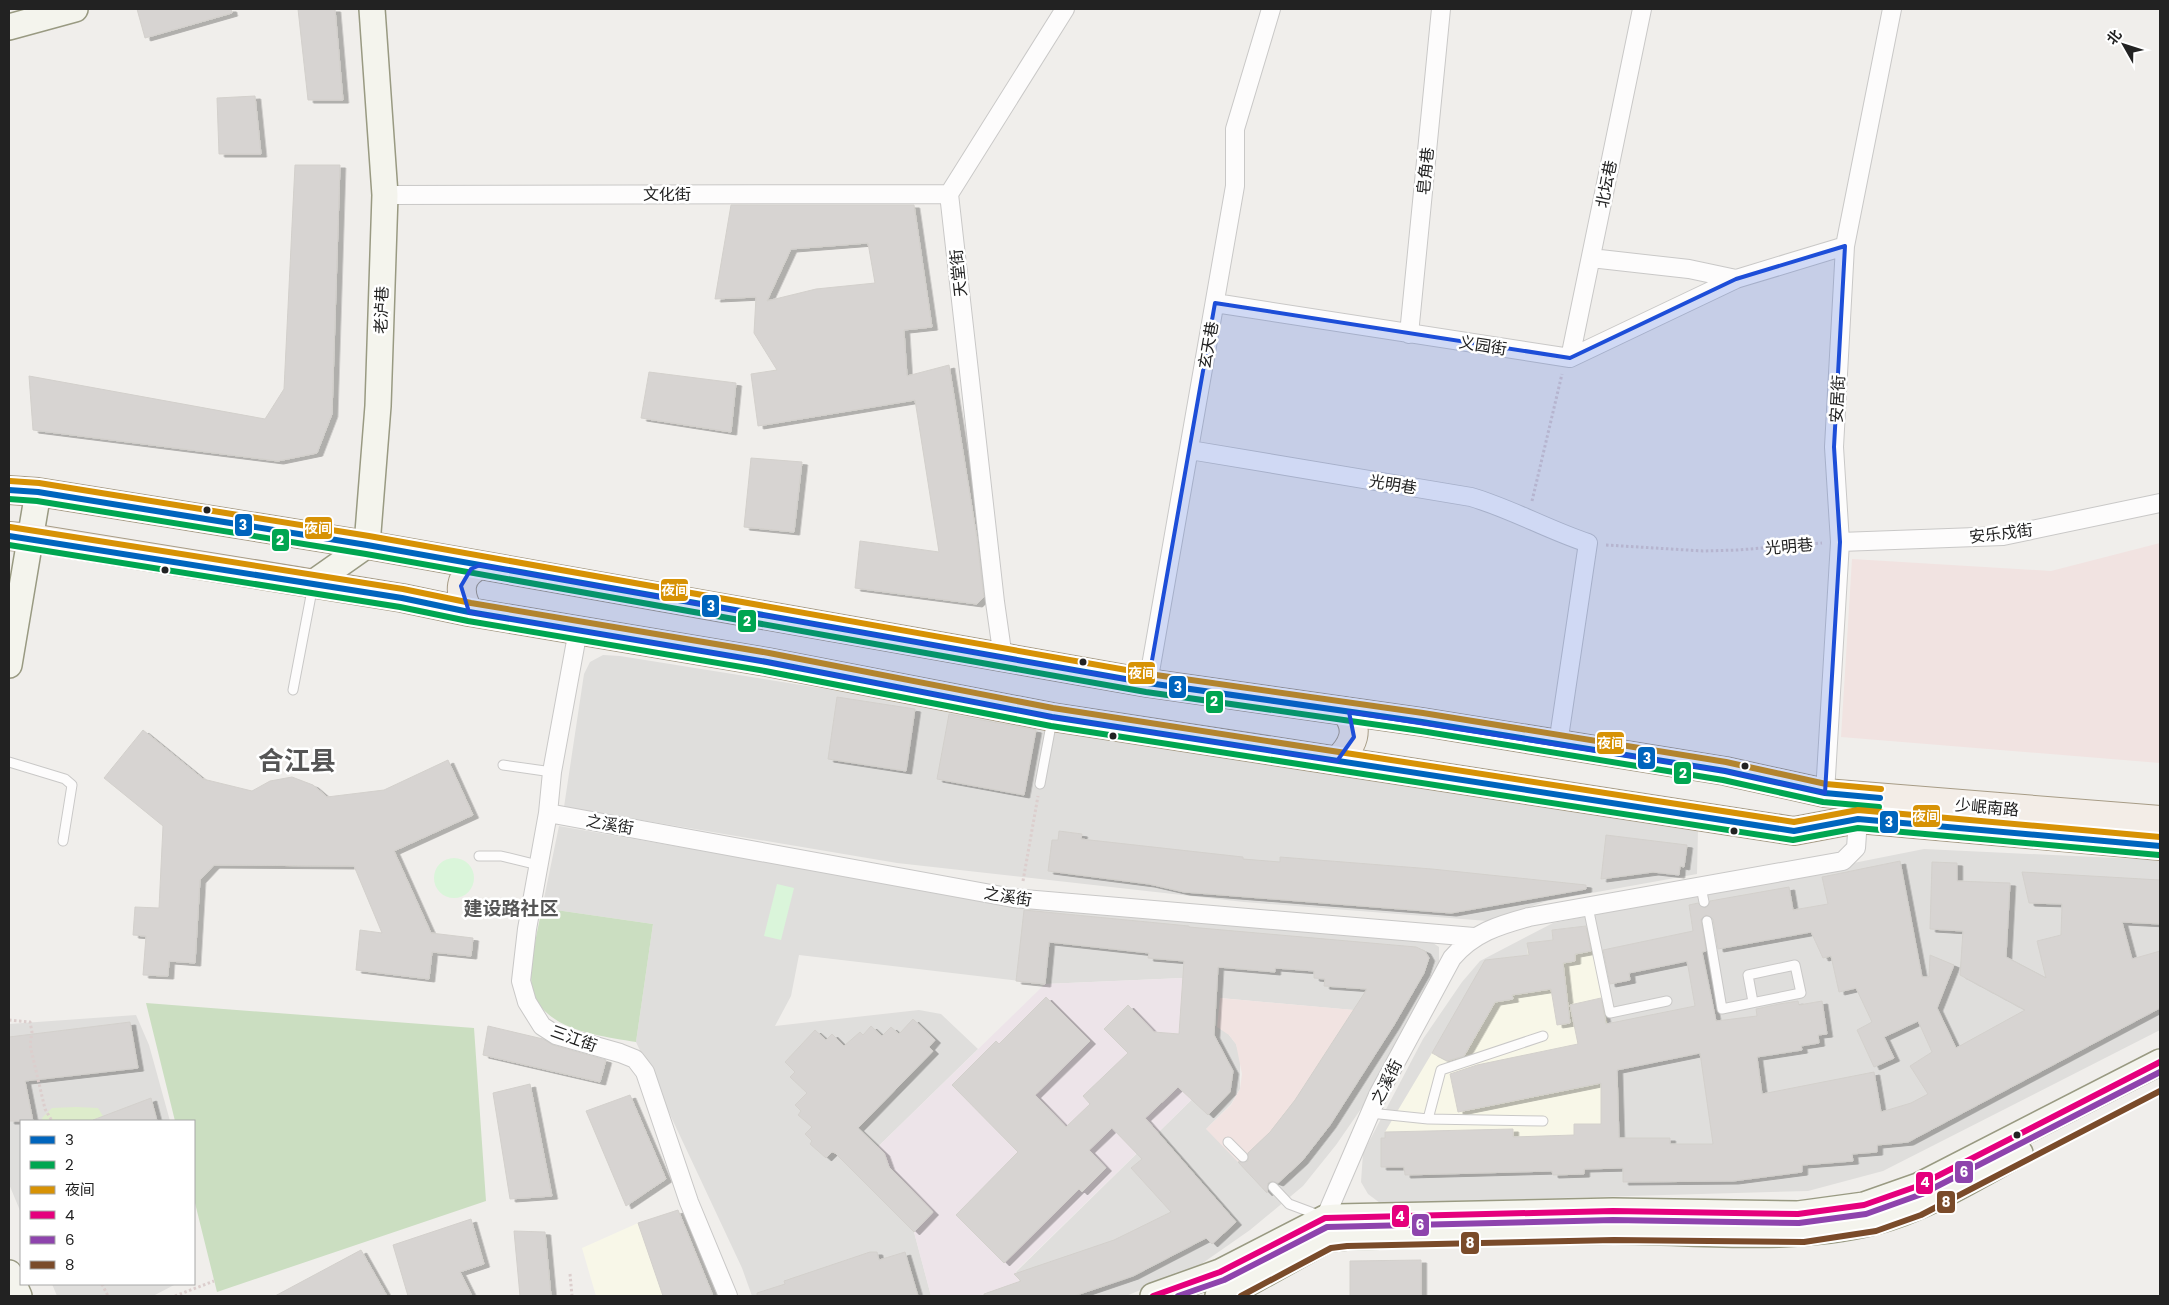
<svg xmlns="http://www.w3.org/2000/svg" width="2169" height="1305" viewBox="0 0 2169 1305" font-family="Poppins,'Noto Sans SC',sans-serif">
<style>
.residential{fill:#dfdedc;fill-rule:evenodd}
.commercial{fill:#f1e3e1}
.industrial{fill:#ede4e9}
.education{fill:#f8f7e8}
.grass{fill:#ddeccb}
.forest{fill:#cbdec1}
.park{fill:#daf5da}
.building{fill:#d7d4d2;stroke:#d3d0cc;fill-rule:evenodd;filter:url(#shadow)}
.lines{fill:none;stroke-linecap:round;stroke-linejoin:round}
.lane-casing{stroke:#c9c8c7;stroke-width:11}
.street-casing{stroke:#c9c8c7;stroke-width:20}
.secondary-casing{stroke:#999a82;stroke-width:28}
.primary-casing{stroke:#a79c86;stroke-width:30}
.path{stroke:#dccecd;stroke-width:3;stroke-dasharray:2.5 2.5;stroke-linecap:butt}
.lane{stroke:#fdfcfc;stroke-width:9}
.street{stroke:#fdfcfc;stroke-width:18}
.secondary{stroke:#f4f4ed;stroke-width:25}
.primary{stroke:#f3ede7;stroke-width:28}
.bus-1-casing{stroke:#fff;stroke-width:10}
.bus-2-casing{stroke:#fff;stroke-width:10}
.bus-3-casing{stroke:#fff;stroke-width:10}
.bus-4-casing{stroke:#fff;stroke-width:10}
.bus-5-casing{stroke:#fff;stroke-width:10}
.bus-6-casing{stroke:#fff;stroke-width:10}
.bus-1{stroke:#0065bd;stroke-width:6}
.bus-2{stroke:#00a651;stroke-width:6}
.bus-3{stroke:#d79205;stroke-width:6}
.bus-4{stroke:#e5007d;stroke-width:6}
.bus-5{stroke:#8e44ad;stroke-width:6}
.bus-6{stroke:#7a4b2a;stroke-width:6}
.marked{fill:#1d4ed8;fill-opacity:0.2;stroke:#1d4ed8;stroke-width:4;stroke-linejoin:round}
.bus-dot{fill:#222;stroke:#fff;stroke-width:2}
.labels{text-anchor:middle;stroke-width:5;stroke-linejoin:round;paint-order:stroke}
.street-label{font-size:16px;fill:#222;stroke:#fff}
.quarter-label{font-size:19px;font-weight:bold;fill:#555;stroke:#fff}
.town-label{font-size:26px;font-weight:bold;fill:#555;stroke:#fff}
.line-badge{stroke:#fff;stroke-width:2}
.badge-label{font-size:14px;text-anchor:middle;font-weight:bold;fill:#fff}
</style>
<defs>
<filter id="shadow"><feDropShadow dx="5.5" dy="3" stdDeviation="0" flood-color="#0004"/></filter>
</defs>
<rect width="100%" height="100%" fill="#f0eeeb"/>
<!-- residential -->
<path class="residential" d="M603,655L620,656L1698,829L1697,874L1547,901L1488,921L1244,902L897,863L564,807L584,674L590,662Z
M559,826L999,902L1430,941L1439,947V967L1363,1106L1336,1145L1303,1186L1250,1230L1197,1267L1126,1296H1024L1016,1272L1220,1072L1183,978L1045,984L799,955L791,996L775,1026L919,1010L941,1014L978,1049L853,1171L914,1232L931,1296H752L742,1268L636,1042L653,924L542,908ZM1220,998L1353,1010L1206,1129L1231,1104L1240,1089V1057L1236,1044L1229,1035Z
M1924,849L2160,860V1030L1883,1171L1808,1191L1380,1203L1368,1194L1361,1182L1363,1153L1423,1039L1462,982L1480,961L1553,923Z
M136,1015L149,1045L170,1121H21V1213L9,1184V1024Z
M52,1284H176L153,1296H57Z"/>
<!-- commercial -->
<path class="commercial" d="M2160,543V763L1841,737L1852,559L2051,571Z
M1220,998L1354,1010L1295,1100L1270,1132L1238,1162L1206,1129L1231,1105L1240,1089L1242,1074L1236,1044L1229,1035L1217,1027Z"/>
<!-- industrial -->
<path class="industrial" d="M1183,978L1220,1072L1016,1271L1024,1296H931L914,1232L853,1171L1045,984Z"/>
<!-- education -->
<path class="education" d="M1590,926L1618,1080L1619,1168L1585,1169L1584,1174L1553,1175L1552,1171L1405,1175L1404,1167H1386L1381,1164V1138H1385V1132L1432,1053L1502,958L1528,955L1527,943L1553,940L1552,930Z
M638,1223L663,1296H596L582,1248Z"/>
<!-- grass -->
<path class="grass" d="M76,1107L98,1108L106,1121H43L42,1118L52,1108Z"/>
<!-- forest -->
<path class="forest" d="M542,908L653,924L636,1042C595,1035 529,1029 531,973C532,952 538,929 542,908Z
M146,1003L474,1028L486,1201L217,1292L194,1199V1121H175Z"/>
<!-- park -->
<path class="park" d="M434 878a20 20 0 1 1 40 0a20 20 0 1 1-40 0Z
M777,884L794,888L781,940L764,936Z"/>
<!-- building -->
<path class="building" d="M137,9H231L232,13L145,38Z
M298,9H335L343,100H308Z
M255,96L261,154H219L217,98Z
M295,165H340L332,414L317,453L278,461L33,430L29,376L265,419L284,389Z
M731,205H914L932,327L904,330L907,376L949,365L977,539L984,597L977,604L855,588L860,541L939,552L915,400L758,426L751,374L777,370L754,333L756,297L715,299ZM868,243L875,283L816,289L767,301L791,249Z
M649,372L736,383L731,432L641,418Z
M751,458L802,462L794,532L744,527Z
M837,697L915,709L906,771L828,759Z
M949,714L1036,730L1024,795L937,779Z
M143,730L203,779L252,791L270,781L292,777L313,785L327,797L384,790L448,760L473,815L394,851L431,933L473,938L471,956L432,952L429,979L356,970L360,930L382,933L354,866L214,865L200,880L195,963L169,961L168,976L143,975L146,936L133,935L135,907L159,908L163,826L104,778Z
M1059,831L1082,834L1081,839L1243,857V859L1280,862V857L1432,869L1586,885V889L1451,913L1184,892L1149,884L1048,871L1052,840H1058Z
M1606,835L1687,845L1684,867L1680,866L1679,875L1653,872L1601,879Z
M1900,861L1922,977H1929L1930,955L1954,965L1937,1008L1956,1048L2025,1010L1960,975L1963,931L1930,929L1932,862L1957,863V881L2010,883L2006,957L2046,978L2037,941L2061,935L2062,904L2029,903L2022,872L2160,880V924L2122,922L2132,959L2160,951V1008L1908,1142L1877,1145V1152L1852,1154L1853,1161L1802,1165V1172L1733,1181L1623,1182V1168L1584,1169V1174L1553,1175L1552,1171L1405,1175L1404,1167H1381V1138H1385V1132L1513,1129V1137L1574,1135V1124H1601V1083L1458,1112L1450,1074L1477,1065L1578,1044L1570,1005L1601,998L1606,1024L1695,1006L1687,961L1629,973L1630,980L1610,984L1603,950L1693,931L1689,905L1698,903L1705,908L1708,906L1710,901L1789,887L1793,910L1828,904L1822,877ZM1706,915L1713,919L1718,949L1811,932L1823,958L1831,956L1839,992L1856,988L1872,1022L1857,1030L1874,1067L1894,1058L1884,1037L1918,1021L1932,1052L1910,1066L1928,1094L1911,1103L1881,1112L1874,1072L1762,1094L1757,1057L1802,1050L1801,1046L1819,1043L1818,1035L1827,1034L1822,1001L1799,1005L1798,1001L1779,1004L1756,1009L1757,1016L1716,1021L1702,952L1706,951L1701,919ZM1700,1053L1713,1144H1670V1138H1619L1617,1070Z
M1024,910L1189,926V927L1416,947L1425,951L1429,958L1424,973L1394,1025L1330,1125L1302,1161L1278,1183L1272,1181L1268,1183L1267,1193L1238,1162L1248,1161V1153L1270,1132L1295,1100L1367,989L1324,986L1325,979L1314,978V971L1275,968V972L1218,967L1214,1035L1233,1071L1230,1092L1208,1115L1178,1087L1145,1118L1236,1222L1212,1244L1206,1238L1133,1276L1074,1296H984V1294L1021,1281L1014,1274L1114,1240L1171,1212L1131,1168L1142,1159L1112,1128L1089,1150L1106,1168L1082,1192L1079,1189L1004,1263L956,1215L1018,1152L952,1085L996,1041L999,1044L1046,997L1090,1041L1035,1095L1066,1127L1090,1104L1083,1096L1128,1053L1104,1029L1128,1005L1154,1032L1179,1034L1184,961L1148,958L1149,953L1049,942L1045,984L1016,981Z
M1586,926L1591,951L1575,954V961L1563,963L1570,1023L1557,1025L1551,989L1512,995L1513,999L1495,1002L1464,1056L1447,1061L1432,1053L1485,960L1529,955L1527,943L1553,940L1552,930Z
M913,1019L935,1040L929,1047L933,1051L858,1128L884,1153L889,1167L933,1212L914,1232L835,1153L832,1152L826,1158L810,1144L812,1141L805,1134L812,1127L798,1115L801,1111L795,1105L807,1093L790,1077L795,1072L785,1062L815,1030L826,1040L832,1034L844,1046L860,1032L863,1035L871,1026L882,1036L891,1027L899,1034Z
M130,1022L138,1068L25,1081L33,1121H9V1037Z
M488,1026L543,1039L553,1045L606,1060L600,1082L483,1055Z
M530,1084L552,1196L510,1199L493,1093Z
M630,1095L666,1179L626,1206L586,1111Z
M151,1098L157,1121H93V1120Z
M678,1210L713,1296H663L638,1223Z
M471,1219L484,1264L460,1272L472,1296H408L393,1245Z
M514,1231L545,1232L551,1296H520Z
M361,1250L387,1296H275Z
M870,1252H877L879,1260L905,1252L918,1296H757V1293L785,1284L784,1281Z
M1421,1260V1296H1350V1261Z"/>
<g class="lines">
<!-- lane casing -->
<g class="lane-casing">
<path id="lane" d="M293,690L313,585
M9,762L65,779L72,785L63,841
M503,765L552,772
M1040,784L1052,720
M479,856H501L538,865
M1701,887L1704,902
M1588,907L1610,1013L1667,1001
M1707,921L1722,1009L1801,993L1795,965L1748,975L1753,1002
M1370,1113L1428,1119L1441,1070L1543,1036
M1428,1119L1543,1121
M1228,1142L1243,1157
M1273,1187L1289,1204L1321,1216"/>
</g>
<!-- street casing -->
<g class="street-casing">
<path id="street" d="M385,195L949,194
M1591,258L1689,269L1736,279
M1215,303L1570,358L1736,279L1845,246
M1409,334L1441,9
M1570,358L1642,9
M1190,450L1471,497C1512,509 1548,530 1588,543L1558,744
M1840,542L2003,536L2160,503
M578,630L552,772L548,813L527,929L521,981L527,1002L542,1026L556,1035L620,1053L635,1059L645,1072L689,1202L728,1296
M1003,658L995,602L949,194L1065,9
M1148,683L1235,186V129L1271,9
M1825,793L1840,542L1834,447L1845,246L1892,9
M548,813L1013,898L1474,937
M1326,1227L1325,1218L1378,1095L1452,958C1473,933 1499,925 1529,917L1843,861L1856,848L1858,819"/>
</g>
<!-- secondary casing -->
<g class="secondary-casing">
<path id="secondary" d="M9,27L75,9
M313,583L367,545L378,406L385,195L372,9
M9,665L38,492
M9,1273L19,1296
M1153,1296L1220,1272L1325,1218L1337,1217L1613,1211L1798,1214L1864,1205L1918,1186L2160,1062
M1218,1296L1245,1285L1328,1239L1346,1237C1435,1234 1525,1232 1614,1231C1700,1231 1789,1243 1874,1222C1925,1209 1974,1178 2020,1153"/>
</g>
<!-- primary casing -->
<g class="primary-casing">
<path id="primary" d="M9,490L38,492L367,545L1148,683L1422,722L1725,771L1825,793L2160,820
M9,536L31,538L402,598L469,612L767,662L1052,717L1794,831L1858,819L2160,846
M469,612C458,593 458,575 480,565
M1337,761C1353,746 1361,729 1345,711"/>
</g>
<!-- path -->
<path class="path" d="M1532,501L1562,374
M1606,545L1703,551L1738,550L1822,543
M1023,881L1038,796
M9,1020L30,1022L32,1032L30,1045L45,1109L52,1121
M570,1274L572,1296
M102,1284L108,1296
M175,1296L214,1281"/>
<!-- lane -->
<use href="#lane" class="lane"/>
<!-- street -->
<use href="#street" class="street"/>
<!-- secondary -->
<use href="#secondary" class="secondary"/>
<!-- primary -->
<use href="#primary" class="primary"/>
<!-- bus-1 casing -->
<g class="bus-1-casing">
<path id="bus-1" d="M9,490L38,492L367,545L1148,683L1422,722L1725,771L1825,793L1880,798
M9,536L402,598L469,612L767,662L1052,717L1794,831L1858,819L2160,846"/>
</g>
<!-- bus-2 casing -->
<g class="bus-2-casing">
<path id="bus-2" d="M9,499L37,501L366,554L1146,692L1421,731L1723,780L1823,802L1879,807
M9,545L400,607L468,621L765,671L1051,726L1793,840L1858,828L2159,855"/>
</g>
<!-- bus-3 casing -->
<g class="bus-3-casing">
<path id="bus-3" d="M10,481L39,483L369,536L1149,674L1423,713L1726,762L1826,784L1881,789
M10,527L403,589L471,603L769,653L1053,708L1794,822L1858,810L2160,837"/>
</g>
<!-- bus-4 casing -->
<g class="bus-4-casing">
<path id="bus-4" d="M1153,1296L1220,1272L1325,1218L1613,1211L1798,1214L1864,1205L1918,1186L2160,1062"/>
</g>
<!-- bus-5 casing -->
<g class="bus-5-casing">
<path id="bus-5" d="M1178,1296L1224,1280L1327,1227L1613,1220L1799,1223L1866,1214L1922,1194L2160,1072"/>
</g>
<!-- bus-6 casing -->
<g class="bus-6-casing">
<path id="bus-6" d="M1241,1296L1331,1248L1347,1246L1614,1240L1804,1242L1876,1231L1921,1215L2160,1091"/>
</g>
<!-- bus-1 -->
<use href="#bus-1" class="bus-1"/>
<!-- bus-2 -->
<use href="#bus-2" class="bus-2"/>
<!-- bus-3 -->
<use href="#bus-3" class="bus-3"/>
<!-- bus-4 -->
<use href="#bus-4" class="bus-4"/>
<!-- bus-5 -->
<use href="#bus-5" class="bus-5"/>
<!-- bus-6 -->
<use href="#bus-6" class="bus-6"/>
</g>
<!-- marked area -->
<path class="marked" d="M1845,246L1834,447L1840,542L1825,793L1725,771L1349,712L1354,737L1337,761L1052,717L767,662L469,612L461,586L471,569L480,565L1148,683L1215,303L1570,358L1736,279Z"/>
<!-- markers -->
<g class="bus-dot">
<circle cx="207" cy="510" r="4.5"/>
<circle cx="165" cy="570" r="4.5"/>
<circle cx="1083" cy="662" r="4.5"/>
<circle cx="1113" cy="736" r="4.5"/>
<circle cx="1745" cy="766" r="4.5"/>
<circle cx="1734" cy="831" r="4.5"/>
<circle cx="2017" cy="1135" r="4.5"/>
</g>
<g class="labels">
<!-- street labels -->
<g class="street-label">
<text transform="translate(1425 171) rotate(-84)" y="6">皂角巷</text>
<text transform="translate(1606 184) rotate(-79)" y="6">北坛巷</text>
<text x="667" y="200">文化街</text>
<text transform="translate(958 273) rotate(-96)" y="6">天堂街</text>
<text transform="translate(381 310) rotate(-88)" y="6">老泸巷</text>
<text transform="translate(1208 345) rotate(-80)" y="6">玄天巷</text>
<text transform="translate(1483 345) rotate(9)" y="6">义园街</text>
<text transform="translate(1837 399) rotate(-87)" y="6">安居街</text>
<text transform="translate(1393 484) rotate(9)" y="6">光明巷</text>
<text transform="translate(2001 533) rotate(-7)" y="6">安乐戍街</text>
<text transform="translate(1789 546) rotate(-5)" y="6">光明巷</text>
<text transform="translate(1987 807) rotate(5)" y="6">少岷南路</text>
<text transform="translate(610 824) rotate(10)" y="6">之溪街</text>
<text transform="translate(1008 896) rotate(9)" y="6">之溪街</text>
<text transform="translate(574 1038) rotate(20)" y="6">三江街</text>
<text transform="translate(1386 1082) rotate(-63)" y="6">之溪街</text>
</g>
<!-- quarter labels -->
<g class="quarter-label">
<text x="511" y="915">建设路社区</text>
</g>
<!-- town labels -->
<g class="town-label">
<text x="297" y="770">合江县</text>
</g>
</g>
<g class="line-badge">
<rect x="234" y="513" width="19" height="24" rx="5" fill="#0065bd"/>
<rect x="304" y="516" width="29" height="24" rx="5" fill="#d79205"/>
<rect x="271" y="528" width="19" height="24" rx="5" fill="#00a651"/>
<rect x="660" y="578" width="29" height="24" rx="5" fill="#d79205"/>
<rect x="701" y="594" width="19" height="24" rx="5" fill="#0065bd"/>
<rect x="737" y="609" width="20" height="24" rx="5" fill="#00a651"/>
<rect x="1127" y="661" width="29" height="24" rx="5" fill="#d79205"/>
<rect x="1168" y="675" width="19" height="24" rx="5" fill="#0065bd"/>
<rect x="1205" y="690" width="19" height="24" rx="5" fill="#00a651"/>
<rect x="1596" y="731" width="29" height="24" rx="5" fill="#d79205"/>
<rect x="1637" y="746" width="19" height="24" rx="5" fill="#0065bd"/>
<rect x="1673" y="761" width="19" height="24" rx="5" fill="#00a651"/>
<rect x="1912" y="804" width="29" height="24" rx="5" fill="#d79205"/>
<rect x="1879" y="810" width="20" height="24" rx="5" fill="#0065bd"/>
<rect x="1954" y="1160" width="20" height="24" rx="5" fill="#8e44ad"/>
<rect x="1915" y="1171" width="19" height="24" rx="5" fill="#e5007d"/>
<rect x="1936" y="1190" width="20" height="24" rx="5" fill="#7a4b2a"/>
<rect x="1391" y="1204" width="19" height="24" rx="5" fill="#e5007d"/>
<rect x="1411" y="1213" width="19" height="24" rx="5" fill="#8e44ad"/>
<rect x="1460" y="1231" width="20" height="24" rx="5" fill="#7a4b2a"/>
</g>
<g class="badge-label">
<text x="243" y="530">3</text>
<text x="318" y="533">夜间</text>
<text x="280" y="545">2</text>
<text x="675" y="595">夜间</text>
<text x="711" y="611">3</text>
<text x="747" y="626">2</text>
<text x="1142" y="678">夜间</text>
<text x="1178" y="692">3</text>
<text x="1214" y="706">2</text>
<text x="1611" y="748">夜间</text>
<text x="1647" y="763">3</text>
<text x="1683" y="778">2</text>
<text x="1926" y="821">夜间</text>
<text x="1889" y="827">3</text>
<text x="1964" y="1177">6</text>
<text x="1925" y="1187">4</text>
<text x="1946" y="1207">8</text>
<text x="1400" y="1221">4</text>
<text x="1420" y="1230">6</text>
<text x="1470" y="1248">8</text>
</g>
<!-- border -->
<rect width="2169" height="1305" fill="none" stroke="#222222" stroke-width="20"/>
<!-- legend -->
<rect x="20" y="1120" width="175" height="165" fill="#ffffff" stroke="#a7a7a7"/>
<rect x="30" y="1136" width="25" height="8" fill="#0065bd" stroke="#a7a7a7"/>
<text x="65" y="1145" font-size="15" fill="#222222">3</text>
<rect x="30" y="1161" width="25" height="8" fill="#00a651" stroke="#a7a7a7"/>
<text x="65" y="1170" font-size="15" fill="#222222">2</text>
<rect x="30" y="1186" width="25" height="8" fill="#d79205" stroke="#a7a7a7"/>
<text x="65" y="1195" font-size="15" fill="#222222">夜间</text>
<rect x="30" y="1211" width="25" height="8" fill="#e5007d" stroke="#a7a7a7"/>
<text x="65" y="1220" font-size="15" fill="#222222">4</text>
<rect x="30" y="1236" width="25" height="8" fill="#8e44ad" stroke="#a7a7a7"/>
<text x="65" y="1245" font-size="15" fill="#222222">6</text>
<rect x="30" y="1261" width="25" height="8" fill="#7a4b2a" stroke="#a7a7a7"/>
<text x="65" y="1270" font-size="15" fill="#222222">8</text>
<!-- north arrow -->
<g transform="translate(2124 45) rotate(309)" stroke="#ffffff" stroke-width="4" paint-order="stroke">
<path d="M0-4L9 19L0 12L-9 19Z" fill="#222222"/>
<text y="-8" font-size="14" font-weight="bold" text-anchor="middle" fill="#222222">北</text>
</g>
</svg>
